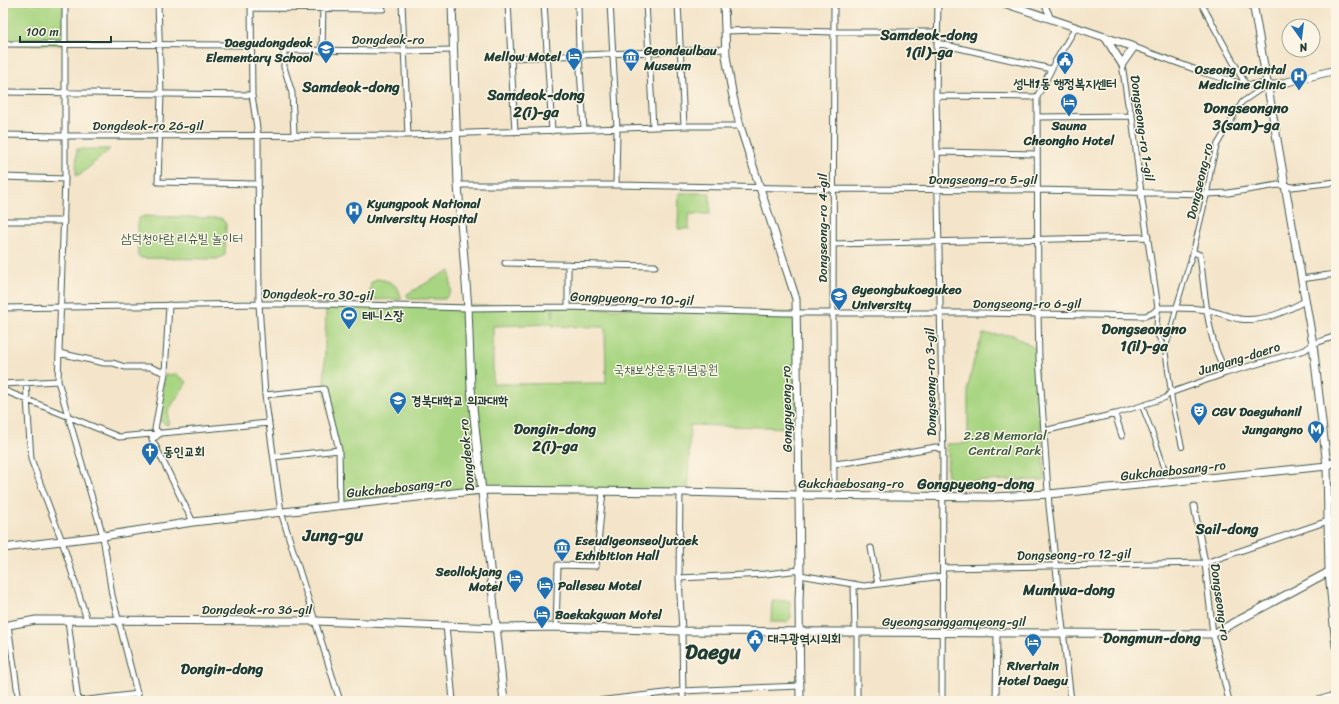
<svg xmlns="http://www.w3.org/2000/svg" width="1339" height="704" viewBox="0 0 1339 704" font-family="Sriracha,'Poor Story',sans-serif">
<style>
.green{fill:#a8d581;stroke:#64895a;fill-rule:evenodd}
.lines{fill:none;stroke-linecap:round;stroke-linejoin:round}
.pedestrian-casing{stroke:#3f564a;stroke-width:6}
.minor-casing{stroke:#3f564a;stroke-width:7}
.tertiary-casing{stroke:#3f564a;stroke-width:9}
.secondary-casing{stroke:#3f564a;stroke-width:9}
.pedestrian{stroke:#fff;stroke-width:4}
.minor{stroke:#fff;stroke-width:5}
.tertiary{stroke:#fff;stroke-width:7}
.secondary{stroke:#fff;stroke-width:7}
.labels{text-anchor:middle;stroke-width:3;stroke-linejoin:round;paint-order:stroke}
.street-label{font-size:13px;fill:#1f3d34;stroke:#fcf5e5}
.poi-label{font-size:13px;font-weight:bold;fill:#1f3d34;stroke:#fcf5e5;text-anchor:start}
.park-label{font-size:13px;fill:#3a5b43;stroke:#fcf5e5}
.quarter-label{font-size:15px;font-weight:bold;fill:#1f3d34;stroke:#fcf5e5}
.district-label{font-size:17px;font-weight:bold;fill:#1f3d34;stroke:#fcf5e5}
.town-label{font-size:21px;font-weight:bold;fill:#1f3d34;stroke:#fcf5e5}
</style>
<rect width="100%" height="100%" fill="#fcf5e5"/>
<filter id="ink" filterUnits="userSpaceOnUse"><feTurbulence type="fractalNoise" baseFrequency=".025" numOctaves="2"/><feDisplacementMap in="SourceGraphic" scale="8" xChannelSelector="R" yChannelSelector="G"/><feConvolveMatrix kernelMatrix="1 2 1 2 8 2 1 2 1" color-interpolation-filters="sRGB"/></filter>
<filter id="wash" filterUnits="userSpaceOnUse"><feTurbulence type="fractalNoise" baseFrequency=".012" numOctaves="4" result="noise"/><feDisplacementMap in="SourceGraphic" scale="16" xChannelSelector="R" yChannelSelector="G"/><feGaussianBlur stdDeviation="0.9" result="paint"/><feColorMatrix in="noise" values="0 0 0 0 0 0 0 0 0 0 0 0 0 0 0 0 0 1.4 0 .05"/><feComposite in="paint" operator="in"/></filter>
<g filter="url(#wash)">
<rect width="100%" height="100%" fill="#f4e5ca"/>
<!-- green -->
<path class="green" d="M3,3H65V45L3,44Z
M77,149H110L80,175H76Z
M679,193H710V214H689V229H678Z
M144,216L221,218L226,224L225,255L217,259L141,258L138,256V219Z
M450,271L451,291L445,299H408L407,294L444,273Z
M377,279C392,281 397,284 402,299L369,300L371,283Z
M326,304L552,307L553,318L554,307L797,313L798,428L690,425L688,492L481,490L340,505L339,450L324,389ZM553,324V326L605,327L606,383L493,384V326Z
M983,334L1013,335L1036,349L1039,407L1045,480L949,481L947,478L948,454L946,444L968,443V387L974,360Z
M176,374L187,382L168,411V425L160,421L164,375Z
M772,600L790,601L791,618L787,622H771Z"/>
</g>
<g filter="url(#ink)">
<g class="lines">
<!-- pedestrian casing -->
<g class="pedestrian-casing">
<path id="pedestrian" d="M1158,308L1156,332L1165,349
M1142,406L1156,442L1165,470
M1115,414L1165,398L1170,393
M1182,447L1173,407L1165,349L1170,334L1176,308L1193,252L1207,194L1211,168L1217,145L1242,102L1267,85
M1313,701L1336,694"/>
</g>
<!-- minor casing -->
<g class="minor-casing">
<path id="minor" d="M65,3V179L58,381L103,536L112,595L139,701
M158,3L161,94L158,182L257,184
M251,3L252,95L258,135L259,304L265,395L281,512L340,701
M402,3L408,135
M508,3L515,132
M544,3L552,131
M578,3L579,55L584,129
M610,3L617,128L616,185
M646,3L653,127
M678,3L684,126
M938,3L936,96L943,456L942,701
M1044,3L1051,19
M1201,3L1246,85
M251,8L383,9
M725,31L758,30L834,32H937
M937,43L1051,69
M3,44L252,45
M1134,47L1205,73L1246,85L1260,84L1267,85
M322,51L323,3
M511,58L726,49
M1122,64L1128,104L1132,116L1141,193L1158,308
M3,92L252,95
M936,96L1037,97
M1037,117L1132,116
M294,134L292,93L284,67V50L404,51L453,50
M3,135L64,136L408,135L684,126H740
M938,152L1037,154
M3,177L65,179
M458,185H616L834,189L1038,190L1207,194L1228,193L1278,185L1292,187L1336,182
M3,221H64
M833,244L1148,237
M1193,252L1200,255C1204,286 1206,320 1216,350C1219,358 1223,366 1226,373
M505,263L655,266
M568,264V307
M1301,279L1336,274
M3,308L259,304H326L468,308L568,307L785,313H984L1145,316L1153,313L1158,308C1174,308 1192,307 1207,310C1218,312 1229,317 1240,319C1263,322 1285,312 1305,301
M59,353L104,363H113L125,367H150L165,373
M26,383L31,459L62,541L87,620
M3,384L58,381
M3,390L119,437L269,423
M1170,393L1226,373L1305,350L1313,344L1336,336
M265,395L324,389L339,450L340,505
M1044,431L1115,414L1122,436
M160,434L155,429L165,373L169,305
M157,436L152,439L193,522
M274,457L339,450
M834,464L850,462L936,447L942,450
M834,496L833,314L834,3
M1194,506L1205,563L1213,634L1229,701
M871,548L878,584
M943,568L1205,563L1328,521
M800,575L864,586L943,576
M679,578L680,492
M854,584L855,632
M68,620L78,701
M8,625L19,701
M446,625L453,701
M556,627L558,565L596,566L603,491
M857,632V701
M80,701L138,694
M597,701L682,691L800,686
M683,701L682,631L679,578L766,574L800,570
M996,701L997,633
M1071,701L1049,506L1039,358L1038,314L1037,97L1055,62L1076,27"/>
</g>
<!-- tertiary casing -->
<g class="tertiary-casing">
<path id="tertiary" d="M1004,3L1134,47L1122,64L1105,37
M1267,85H1275L1336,70
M3,626L36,620L316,621L497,628L556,627L682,631L1213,634L1336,568"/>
</g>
<!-- secondary casing -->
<g class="secondary-casing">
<path id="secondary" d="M452,3L458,185L468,308L471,388L504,701
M724,3L726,56L732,92L740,126L796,299L799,495L800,575L799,601L800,701
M1253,3L1313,344L1327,466L1329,572L1336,646
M3,548L103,536L193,522L481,490L680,492L799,495L993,497L1049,494L1327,466L1336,461"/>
</g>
<!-- pedestrian -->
<use href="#pedestrian" class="pedestrian"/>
<!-- minor -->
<use href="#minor" class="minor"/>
<!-- tertiary -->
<use href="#tertiary" class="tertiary"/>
<!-- secondary -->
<use href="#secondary" class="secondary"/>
</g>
</g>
<!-- icons -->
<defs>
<g id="school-pin" transform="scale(0.9)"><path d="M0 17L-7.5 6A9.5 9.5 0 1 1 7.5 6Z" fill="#1f6fb2" stroke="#fcf5e5"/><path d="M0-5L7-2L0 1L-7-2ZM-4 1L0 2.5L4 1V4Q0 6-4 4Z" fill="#fff"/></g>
<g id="hotel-pin" transform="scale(0.9)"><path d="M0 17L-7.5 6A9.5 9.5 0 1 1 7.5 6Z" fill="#1f6fb2" stroke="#fcf5e5"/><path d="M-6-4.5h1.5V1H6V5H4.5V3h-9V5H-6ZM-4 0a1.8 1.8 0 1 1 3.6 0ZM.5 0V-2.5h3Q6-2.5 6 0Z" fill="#fff"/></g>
<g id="museum-pin" transform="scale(0.9)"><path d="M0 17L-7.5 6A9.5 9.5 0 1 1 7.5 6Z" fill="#1f6fb2" stroke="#fcf5e5"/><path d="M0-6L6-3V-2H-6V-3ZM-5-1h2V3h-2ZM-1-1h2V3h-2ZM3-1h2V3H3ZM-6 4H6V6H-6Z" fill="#fff"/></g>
<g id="civic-pin" transform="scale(0.9)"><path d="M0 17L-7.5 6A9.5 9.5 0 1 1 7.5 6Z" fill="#1f6fb2" stroke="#fcf5e5"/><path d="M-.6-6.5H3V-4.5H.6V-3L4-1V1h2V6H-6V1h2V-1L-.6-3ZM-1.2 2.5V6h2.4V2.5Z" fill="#fff"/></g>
<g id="hospital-pin" transform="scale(0.9)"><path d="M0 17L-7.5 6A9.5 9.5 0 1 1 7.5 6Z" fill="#1f6fb2" stroke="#fcf5e5"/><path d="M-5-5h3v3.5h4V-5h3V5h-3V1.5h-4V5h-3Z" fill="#fff"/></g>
<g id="university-pin" transform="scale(0.9)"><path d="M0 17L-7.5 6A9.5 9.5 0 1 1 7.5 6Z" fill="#1f6fb2" stroke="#fcf5e5"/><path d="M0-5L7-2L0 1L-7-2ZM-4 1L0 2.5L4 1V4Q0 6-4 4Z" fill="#fff"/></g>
<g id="stadium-pin" transform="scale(0.9)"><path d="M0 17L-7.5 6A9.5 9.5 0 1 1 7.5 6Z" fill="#1f6fb2" stroke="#fcf5e5"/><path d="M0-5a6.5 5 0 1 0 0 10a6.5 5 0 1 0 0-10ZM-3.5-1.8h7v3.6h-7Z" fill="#fff"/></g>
<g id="theatre-pin" transform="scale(0.9)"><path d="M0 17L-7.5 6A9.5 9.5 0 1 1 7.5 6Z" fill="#1f6fb2" stroke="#fcf5e5"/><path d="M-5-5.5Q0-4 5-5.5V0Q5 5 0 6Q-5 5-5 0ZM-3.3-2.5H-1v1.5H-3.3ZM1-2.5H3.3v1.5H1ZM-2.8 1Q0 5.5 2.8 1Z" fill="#fff"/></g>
<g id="metro-pin" transform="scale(0.9)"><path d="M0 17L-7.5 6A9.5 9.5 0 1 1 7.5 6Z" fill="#1f6fb2" stroke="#fcf5e5"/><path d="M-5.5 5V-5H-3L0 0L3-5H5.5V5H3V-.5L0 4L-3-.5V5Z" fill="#fff"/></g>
<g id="church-pin" transform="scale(0.9)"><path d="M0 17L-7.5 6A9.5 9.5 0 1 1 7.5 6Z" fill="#1f6fb2" stroke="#fcf5e5"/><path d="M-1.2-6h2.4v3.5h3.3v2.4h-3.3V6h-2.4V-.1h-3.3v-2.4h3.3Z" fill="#fff"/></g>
</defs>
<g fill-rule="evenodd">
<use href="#school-pin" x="326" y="49"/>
<use href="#hotel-pin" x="574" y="56"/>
<use href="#museum-pin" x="631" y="57"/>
<use href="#civic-pin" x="1065" y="60"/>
<use href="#hospital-pin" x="1299" y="76"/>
<use href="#hotel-pin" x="1069" y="102"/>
<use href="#hospital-pin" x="354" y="210"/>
<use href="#university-pin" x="839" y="296"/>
<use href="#stadium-pin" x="349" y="315"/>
<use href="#university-pin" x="398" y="400"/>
<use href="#theatre-pin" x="1199" y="411"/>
<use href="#metro-pin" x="1316" y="429"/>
<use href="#church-pin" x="150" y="451"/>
<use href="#museum-pin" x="562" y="547"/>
<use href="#hotel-pin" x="515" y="578"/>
<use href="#hotel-pin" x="545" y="585"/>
<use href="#hotel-pin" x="542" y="614"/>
<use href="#civic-pin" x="755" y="638"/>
<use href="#hotel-pin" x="1033" y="642"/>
</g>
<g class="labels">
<!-- street labels -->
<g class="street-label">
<text x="388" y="44">Dongdeok-ro</text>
<text x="148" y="130">Dongdeok-ro 26-gil</text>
<text transform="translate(1143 128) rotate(82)" y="5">Dongseong-ro 1-gil</text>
<text x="983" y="184">Dongseong-ro 5-gil</text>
<text transform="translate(1199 181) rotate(-77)" y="5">Dongseong-ro</text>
<text transform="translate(822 228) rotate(-90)" y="5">Dongseong-ro 4-gil</text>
<text transform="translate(318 294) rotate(1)" y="5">Dongdeok-ro 30-gil</text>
<text transform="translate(632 298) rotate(2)" y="5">Gongpyeong-ro 10-gil</text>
<text x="1027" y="308">Dongseong-ro 6-gil</text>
<text transform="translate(1239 358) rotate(-17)" y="5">Jungang-daero</text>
<text transform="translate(930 382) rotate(-91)" y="5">Dongseong-ro 3-gil</text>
<text transform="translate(786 409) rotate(-91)" y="5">Gongpyeong-ro</text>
<text transform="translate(466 455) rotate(-95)" y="5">Dongdeok-ro</text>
<text transform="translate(1173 470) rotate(-6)" y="5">Gukchaebosang-ro</text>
<text x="851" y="488">Gukchaebosang-ro</text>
<text transform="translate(399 487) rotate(-6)" y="5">Gukchaebosang-ro</text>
<text transform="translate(1074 554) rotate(-1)" y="5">Dongseong-ro 12-gil</text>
<text transform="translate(1221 602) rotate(82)" y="5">Dongseong-ro</text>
<text x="257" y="614">Dongdeok-ro 36-gil</text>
<text x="954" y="626">Gyeongsanggamyeong-gil</text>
</g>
<!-- poi labels -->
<g class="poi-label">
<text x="313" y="47" text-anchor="end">Daegudongdeok<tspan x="313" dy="15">Elementary School</tspan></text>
<text x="644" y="55">Geondeulbau<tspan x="644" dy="15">Museum</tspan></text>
<text x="561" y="61" text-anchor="end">Mellow Motel</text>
<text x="1286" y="74" text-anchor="end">Oseong Oriental<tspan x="1286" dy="15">Medicine Clinic</tspan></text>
<text x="1065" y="88" text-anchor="middle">성내1동 행정복지센터</text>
<text x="1069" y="130" text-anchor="middle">Sauna<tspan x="1069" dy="15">Cheongho Hotel</tspan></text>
<text x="367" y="208">Kyungpook National<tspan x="367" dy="15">University Hospital</tspan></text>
<text x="852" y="294">Gyeongbukoegukeo<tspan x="852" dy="15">University</tspan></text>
<text x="362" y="320">테니스장</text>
<text x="411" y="405">경북대학교 의과대학</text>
<text x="1212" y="416">CGV Daeguhanil</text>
<text x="1303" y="434" text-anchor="end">Jungangno</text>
<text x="163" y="456">동인교회</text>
<text x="575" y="545">Eseudigeonseoljutaek<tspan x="575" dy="15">Exhibition Hall</tspan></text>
<text x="502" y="576" text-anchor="end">Seollokjang<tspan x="502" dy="15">Motel</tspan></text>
<text x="558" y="590">Palleseu Motel</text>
<text x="555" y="619">Baekakgwan Motel</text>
<text x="768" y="643">대구광역시의회</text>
<text x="1033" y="670" text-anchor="middle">Rivertain<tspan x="1033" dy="15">Hotel Daegu</tspan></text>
</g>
<!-- park labels -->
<g class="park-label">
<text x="182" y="243">삼덕청아람 리슈빌 놀이터</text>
<text x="666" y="374">국채보상운동기념공원</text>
<text x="1005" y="440">2.28 Memorial<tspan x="1005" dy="15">Central Park</tspan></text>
</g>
<!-- quarter labels -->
<g class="quarter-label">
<text x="929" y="40">Samdeok-dong<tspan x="929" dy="17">1(il)-ga</tspan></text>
<text x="351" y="92">Samdeok-dong</text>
<text x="536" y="100">Samdeok-dong<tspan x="536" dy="17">2(i)-ga</tspan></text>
<text x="1246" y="113">Dongseongno<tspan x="1246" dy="17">3(sam)-ga</tspan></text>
<text x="1144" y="334">Dongseongno<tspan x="1144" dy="17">1(il)-ga</tspan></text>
<text x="555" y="434">Dongin-dong<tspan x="555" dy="17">2(i)-ga</tspan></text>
<text x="976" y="489">Gongpyeong-dong</text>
<text x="1227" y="534">Sail-dong</text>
<text x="1069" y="595">Munhwa-dong</text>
<text x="1152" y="643">Dongmun-dong</text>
<text x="222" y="674">Dongin-dong</text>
</g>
<!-- district labels -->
<g class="district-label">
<text x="333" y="541">Jung-gu</text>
</g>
<!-- town labels -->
<g class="town-label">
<text x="713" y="659">Daegu</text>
</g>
</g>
<!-- margin -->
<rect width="1339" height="704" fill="none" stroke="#fcf5e5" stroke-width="16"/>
<!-- north arrow -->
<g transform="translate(1301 38) rotate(166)"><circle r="19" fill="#fcf5e5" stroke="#a4ab9e"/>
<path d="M0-3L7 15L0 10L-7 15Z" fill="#1f6fb2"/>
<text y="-6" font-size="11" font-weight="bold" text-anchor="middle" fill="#1f3d34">N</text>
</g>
<!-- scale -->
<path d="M20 36v6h91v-6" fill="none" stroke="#1f3d34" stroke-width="2"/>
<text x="26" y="36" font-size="12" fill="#1f3d34" stroke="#fcf5e5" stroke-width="3" paint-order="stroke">100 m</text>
</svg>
